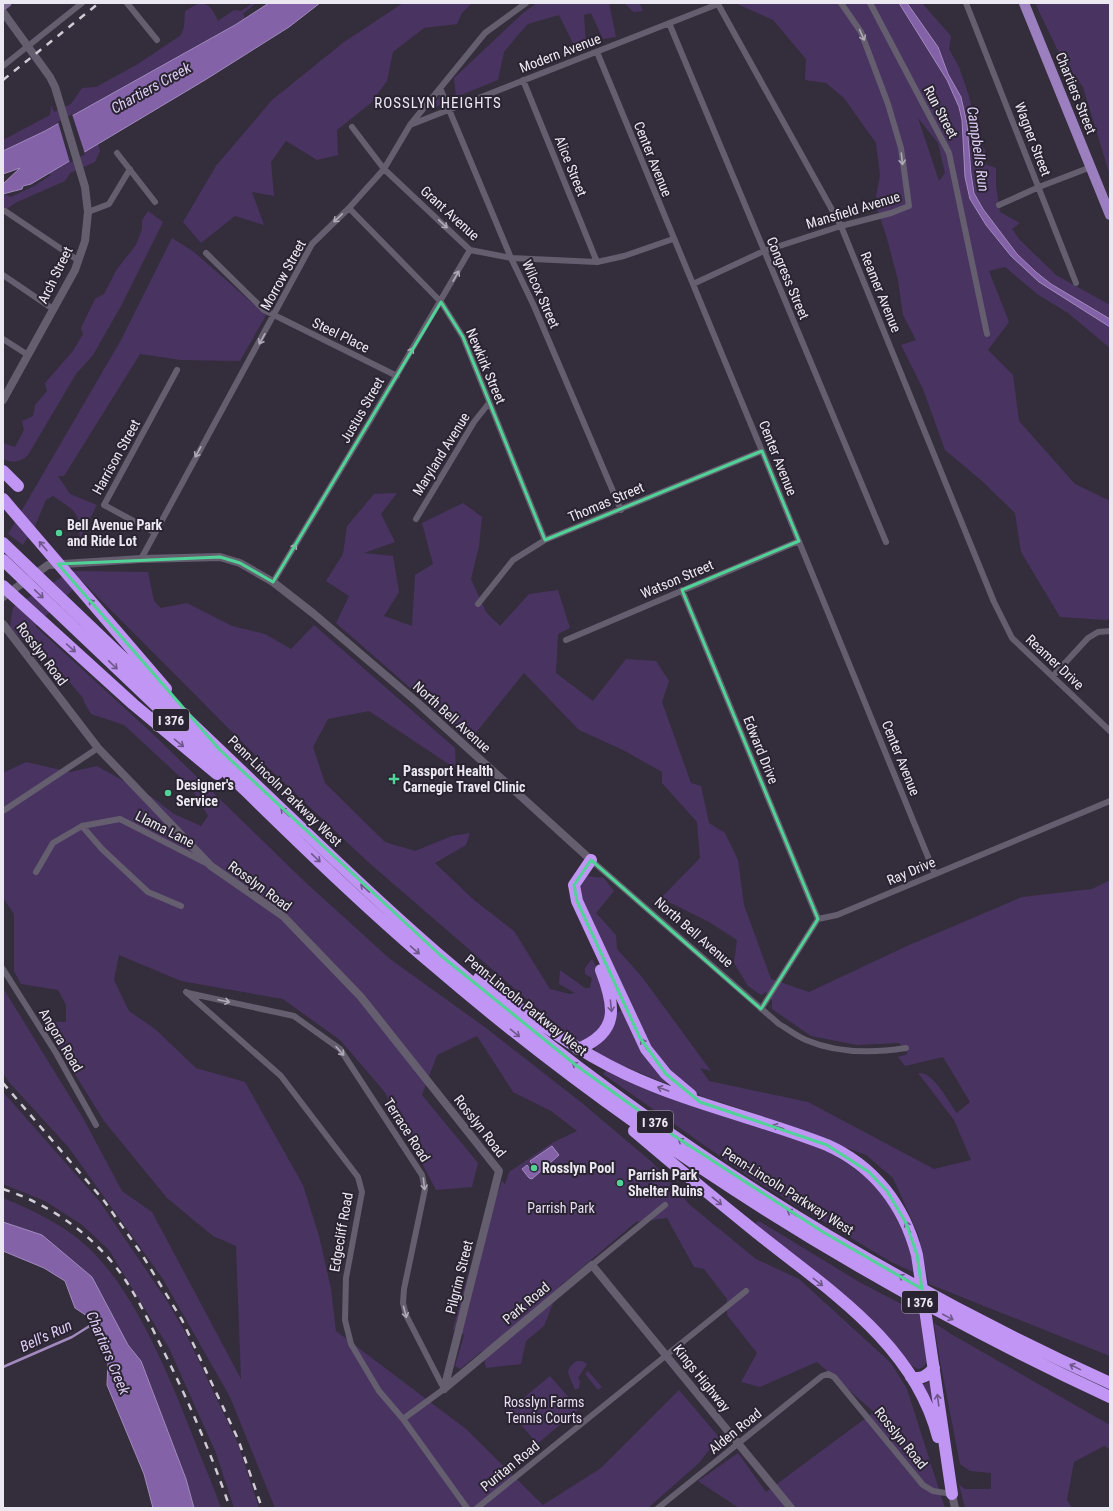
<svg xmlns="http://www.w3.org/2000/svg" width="1113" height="1511" viewBox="0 0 1113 1511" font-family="'Roboto Condensed',sans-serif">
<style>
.green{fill:#493461;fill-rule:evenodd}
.water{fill:#8362a8;stroke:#a28abe}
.pier{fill:#342d3c}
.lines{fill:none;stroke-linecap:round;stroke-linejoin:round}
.stream{stroke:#a28abe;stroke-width:2.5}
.minor{stroke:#655e6f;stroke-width:6}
.tertiary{stroke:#655e6f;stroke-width:8}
.secondary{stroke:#816e97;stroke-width:9}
.primary{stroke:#9c7fbe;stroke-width:10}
.motorway{stroke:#c195f3;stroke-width:12}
.rail{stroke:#cfcad4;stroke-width:2.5;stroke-dasharray:7 7;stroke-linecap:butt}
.oneway{stroke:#afaab6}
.oneway2{stroke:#6e5789}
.marked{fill:none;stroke:#51d397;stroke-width:3;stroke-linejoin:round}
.poi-dot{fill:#51d397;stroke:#2a2432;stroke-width:1.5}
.labels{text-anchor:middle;stroke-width:4;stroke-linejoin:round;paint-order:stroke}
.shield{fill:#2a2432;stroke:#b2adb8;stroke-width:1}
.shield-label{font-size:13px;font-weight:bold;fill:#ece8f1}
.street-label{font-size:14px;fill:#ece8f1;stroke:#2a2432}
.poi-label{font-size:14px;font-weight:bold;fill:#ece8f1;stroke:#2a2432;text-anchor:start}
.park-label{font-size:14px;fill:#e6ddf1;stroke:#2a2432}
.water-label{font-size:15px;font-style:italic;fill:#dfcef5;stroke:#2a2432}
.neighbourhood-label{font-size:15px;letter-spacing:1px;fill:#ece8f1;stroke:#2a2432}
</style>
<rect width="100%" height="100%" fill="#342d3c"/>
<!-- green -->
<path class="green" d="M199,3C210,3 214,12 218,21L234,10L241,11L253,3H256L243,14L245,18L235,25L45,131L3,151V140L50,115L51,105L54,112L71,104L82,88L96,87L138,64L181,35L184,27L185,11Z
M403,3H472L462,13L457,24L424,28L393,52L387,81L371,103L337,130L338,155L317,160L286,141L271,162L274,196L252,192L264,225L235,216L201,243L183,222L216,166L272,100L344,42Z
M537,3H609L616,37L603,39L591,13L584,15L586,45L575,47L559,15L528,24L518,35L504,52L498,80L456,97L454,78L523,13Z
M624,3H639L643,11L634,12Z
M735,3H922L951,36L949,49L959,67L969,96L977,135L989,159L979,162L996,168V186L1000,212L1020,223L1012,229L1020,240L1056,275L1110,305V348L1068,313L1037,294L1005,267L989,271L1009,322L988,350L1013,375L1019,421L1075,484L1110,501V617L1107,620L1060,617L1021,552L1015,513L982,481L945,450L923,389L901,345L916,340L903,315L898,280L886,235L875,203L880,175L876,143L844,98L826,83L805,80L806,59L773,20ZM918,118L938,143L945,173L939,181Z
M1035,3H1110V176L1083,87L1061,57Z
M440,96L443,104L432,109L431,107Z
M98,144L100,151L95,162L70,173L65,181L15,203L3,212V194L11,197L34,186L51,175L49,173Z
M148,211L163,222L121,306L93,355L76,374L28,455C20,462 14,464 3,459V443L15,447L24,430L22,421L33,416L35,405L47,391L45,383L73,351L83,334L81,328L95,299L104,294L117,269L136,245L142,229V220Z
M172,238L194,252L266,315L240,361L181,360L140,354L64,476H58L70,494L97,505L79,540C82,513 74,510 53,496L46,500L35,526L23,545L8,534L121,340Z
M397,493L381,514L395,542L364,553L393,556L399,592L384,616L412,626L415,575L433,564L422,523L463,503L482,517L479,546L471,579L486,612L500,626L529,594L558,590L570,628L558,634L556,673L593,701L626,659L656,661L669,681L662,702L691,783L701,786L709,823L725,833L738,860L744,905L771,979L809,992L907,946L1022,897L1092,889L1110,880V1356L929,1284L918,1234L893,1178L866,1155L748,1111L703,1097L689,1089L662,1063L643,1039L580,901L579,886H581L587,876L604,878L614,891L596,913L616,935L617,949L642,977L711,1071L700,1068L709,1081L808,1102L934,1169L971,1160L954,1120L918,1073C934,1071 948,1102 957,1113L970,1102L943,1057L905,1066L898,1057L908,1054L899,1043L857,1045L811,1036L772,1009V1001L766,992L761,995L748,986L734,963L737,940L709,922L661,898L700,858L697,822L662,783V772L623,750L579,730L524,673L470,740L336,623L349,596L326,581L343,554L347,526L374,494Z
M72,571L148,572L154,601L161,608L187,603L232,626L265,634L291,649L314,625L455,748L456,769L369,711L328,719L313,747L325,783L385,842L415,851L452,836L470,833L466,845L435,863L474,900L514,931L550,989L570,994L575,993L559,984L560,970L585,988H590L592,978L585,974V968L592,959L599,972L609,983L605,1025L583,1043L565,1034L552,1021L367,861L258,758L82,581L35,626L155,736L305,882L390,959L486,1028L582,1103L653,1163L690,1205L756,1259L799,1279L891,1363L907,1389L945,1508H739L698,1481L738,1453L766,1492L874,1412L817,1362L760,1387L741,1382L757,1353L727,1315V1299L704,1269L694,1267L667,1218L636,1222L560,1286L544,1326L526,1341L521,1364L486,1368L482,1351L460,1369L455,1366L464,1335L453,1329L467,1278L502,1181L505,1184L509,1172L552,1143L577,1131L551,1111L513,1092L477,1036L437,1055L422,1095L478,1163L472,1187L436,1190L384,1091L340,1040L283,999L181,981L119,955L114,980L129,1011L155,1029L196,1068L245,1082L303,1185L319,1236L331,1289L336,1331L466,1429L543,1505L601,1468L679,1390L719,1437L699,1463L648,1508H275L230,1397L163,1279L69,1148L8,1081L3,1073V988L83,1118L122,1191L152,1212L241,1379L236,1246L213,1236L167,1198L104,1121L42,1021L66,1022V1005L58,990L21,984L14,971V914L3,898V773L26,762L70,772L97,766L152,797L174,814L201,826L208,816L190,786L124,725L91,714L85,704L83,698L42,650L26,644L10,627L13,607Z
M623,1010L668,1081L667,1084L614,1062L595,1051V1047C609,1036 612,1032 615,1013Z
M606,1070L827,1151L847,1163L867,1178L889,1204L911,1249L913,1272L891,1262L748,1176L603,1074Z
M3,1092L100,1202L167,1301L185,1332L238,1444L259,1508H234L216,1453L169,1348L109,1250L81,1224L45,1201L3,1184Z
M3,1198C30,1209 60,1223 82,1242C137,1288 175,1391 201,1457C208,1474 215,1491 221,1508H194L186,1479L141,1361L42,1235L3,1222Z
M759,1221L861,1283L919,1313L927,1362L923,1367L918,1369L908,1364L753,1225Z
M934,1323L951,1334L1110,1425V1449L1104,1446L1074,1462L1067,1500L1072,1508H965L959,1485L965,1489H991V1473L970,1471L960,1464L940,1361Z
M576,1361H582L587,1364L578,1378L580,1381L579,1388L575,1390L568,1373L569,1368Z
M588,1371L602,1387L598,1390L585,1374Z
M550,1376L579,1409L537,1444L509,1410Z
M930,1382L934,1408L921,1385Z"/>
<!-- water -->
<path class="water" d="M269,3H320L289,27L205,80L31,184L23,186L22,189L3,194V184L20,168L3,174V151L45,131L235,25Z
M899,3H907L938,47L948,74L961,97L967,124L971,174L974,193L983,209L1017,254L1036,272L1051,284L1110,319V327L1039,282L1011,256L986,225L970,199L965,177L962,120L959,107L947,80Z
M552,1146L559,1155L532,1179L529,1178L522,1169L527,1165L533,1173L536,1171L530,1161Z
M3,1222L42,1235L92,1277L128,1345L141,1361L186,1479L194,1508H153L144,1474L107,1385L108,1363L96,1322L75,1308L65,1281L44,1268L3,1251Z"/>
<!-- pier -->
<path class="pier" d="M72,114L85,154L70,163L58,122Z"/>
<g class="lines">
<!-- stream -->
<path class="stream" d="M3,1367L72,1337L96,1322"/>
<!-- minor -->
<path class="minor" d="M127,3L157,40
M870,3L949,153L987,334
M966,3L1076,283
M669,23L886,542
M597,52L762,451L935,874
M3,66L82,3
M523,80L597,262
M440,88L511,258L534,306L621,510
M410,125L718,4L841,226L994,602L1012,638L1110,731
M352,127L384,169L470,250L511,258L597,262L624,256L673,239
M117,153L155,202
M999,205L1039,187L1091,167
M349,208L441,302L463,337L545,540
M5,211L79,261
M88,212L109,204L130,169
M206,253L264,310L397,376
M3,275L53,309
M693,284L764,251L841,226L891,213L909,206L901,148L888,104L861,32L841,3
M3,339L28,355
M416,519L474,422L489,403
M154,532L104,505L177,370
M141,559L312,244L349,208L384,169L410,125L485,33L526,3
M273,582L371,419L470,250
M682,590L818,919
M478,604L513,560L545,540L762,451
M566,640L799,541
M1053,676L1088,638L1098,632L1110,631
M3,811L98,748
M82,826L102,849L148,892L181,906
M591,860L779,1024C788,1029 796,1036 806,1040C836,1053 874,1053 906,1048
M36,872L53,843L82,826L120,819L206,863
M3,969L56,1053L96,1125
M186,992L281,1076L358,1177L362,1192L346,1278L345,1320L351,1344L379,1391L403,1419L467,1508
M188,993L294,1016L340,1049L422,1175L425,1189L404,1289L403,1303L406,1315L444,1389L403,1419
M761,1009L818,919L837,915L1110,801
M592,1265L665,1205
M477,1508L746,1291
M658,1508L822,1376L828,1374L834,1377L923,1485L933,1491L952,1494"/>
<!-- tertiary -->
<path class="tertiary" d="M3,12L50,77L55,87L85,187L88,212L85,241L75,270L3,400
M3,597L48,565L141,559L220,557L240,563L273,582L314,614L418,703L591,860
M3,624L98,748L211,866L283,916L361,997L499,1171L444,1389
M444,1389L592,1265L791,1508
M952,1494L955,1508"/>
<!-- secondary -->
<path class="secondary" d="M3,6L7,3"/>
<!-- primary -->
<path class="primary" d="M1024,3L1110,215"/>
<!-- motorway -->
<path class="motorway" d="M3,471L18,486
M3,499L166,689
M3,543C86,622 169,701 252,781C313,839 373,898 437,953C639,1127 867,1273 1110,1383
M3,560C84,637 165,715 247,792C307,851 368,910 432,964C637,1140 865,1283 1110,1397
M3,586L133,704L217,774
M591,860L574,885L577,901L646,1049L666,1074L691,1095
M479,978C526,1013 572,1049 626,1074C690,1104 761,1119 827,1145C874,1166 904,1205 917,1255L952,1494
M578,1049C620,1032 615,1006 601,970
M634,1131C674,1165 715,1199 756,1232C827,1289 914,1343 938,1437
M911,1377C921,1380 927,1376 934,1368"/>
<!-- rail -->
<path class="rail" d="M3,80L99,3
M3,1083L105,1202L141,1253L182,1320L238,1439L262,1508
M3,1189C39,1201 71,1220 98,1247C125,1273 141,1305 157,1338C185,1393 210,1450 230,1508"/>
</g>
<!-- one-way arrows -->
<defs><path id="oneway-shaft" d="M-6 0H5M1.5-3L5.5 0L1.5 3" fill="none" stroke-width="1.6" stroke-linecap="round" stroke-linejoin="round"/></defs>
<g class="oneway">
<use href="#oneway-shaft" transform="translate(862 35) rotate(66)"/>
<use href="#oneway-shaft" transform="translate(902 159) rotate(83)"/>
<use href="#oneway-shaft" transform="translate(338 218) rotate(137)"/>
<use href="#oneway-shaft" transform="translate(443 224) rotate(43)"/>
<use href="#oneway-shaft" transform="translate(456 276) rotate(-61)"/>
<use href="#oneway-shaft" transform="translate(262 339) rotate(119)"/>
<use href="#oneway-shaft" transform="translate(410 353) rotate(-59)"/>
<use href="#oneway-shaft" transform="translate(198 452) rotate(119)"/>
<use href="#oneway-shaft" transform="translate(293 549) rotate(-59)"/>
<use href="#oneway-shaft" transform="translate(224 1001) rotate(12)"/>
<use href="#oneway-shaft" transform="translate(340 1051) rotate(48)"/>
<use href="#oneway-shaft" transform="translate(424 1184) rotate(84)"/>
<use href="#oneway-shaft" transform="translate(405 1312) rotate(75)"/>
</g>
<g class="oneway2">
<use href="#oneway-shaft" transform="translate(43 546) rotate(-130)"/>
<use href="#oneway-shaft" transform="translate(39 594) rotate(44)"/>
<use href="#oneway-shaft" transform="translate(93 604) rotate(-130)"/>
<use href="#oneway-shaft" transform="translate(71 648) rotate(42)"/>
<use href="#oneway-shaft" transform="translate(113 665) rotate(44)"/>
<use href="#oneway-shaft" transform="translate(179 743) rotate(39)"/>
<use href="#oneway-shaft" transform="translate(285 812) rotate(-136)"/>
<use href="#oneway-shaft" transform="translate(316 858) rotate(44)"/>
<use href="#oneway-shaft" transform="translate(365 888) rotate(-137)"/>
<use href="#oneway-shaft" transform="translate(415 950) rotate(41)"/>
<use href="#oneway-shaft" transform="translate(611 1006) rotate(84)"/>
<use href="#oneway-shaft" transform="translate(515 1033) rotate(39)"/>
<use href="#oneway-shaft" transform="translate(644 1044) rotate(-119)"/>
<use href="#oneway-shaft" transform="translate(577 1066) rotate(-143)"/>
<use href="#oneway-shaft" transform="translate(663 1089) rotate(-160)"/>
<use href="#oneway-shaft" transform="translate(778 1127) rotate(-162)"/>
<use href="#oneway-shaft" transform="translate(683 1142) rotate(-146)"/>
<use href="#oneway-shaft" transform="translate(717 1201) rotate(39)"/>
<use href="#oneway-shaft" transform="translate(792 1213) rotate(-148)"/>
<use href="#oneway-shaft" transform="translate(908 1227) rotate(-114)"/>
<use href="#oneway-shaft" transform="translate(904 1278) rotate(-151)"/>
<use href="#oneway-shaft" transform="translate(818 1282) rotate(38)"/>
<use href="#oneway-shaft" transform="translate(948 1317) rotate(28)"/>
<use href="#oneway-shaft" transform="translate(1075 1367) rotate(-154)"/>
<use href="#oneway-shaft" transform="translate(938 1400) rotate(-98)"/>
</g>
<!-- marked area -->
<path class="marked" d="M441,302L463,337L545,540L762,451L799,541L682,590L818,919L761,1009L591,860L574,885L577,901L640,1038L666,1074L700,1102L827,1145L869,1172L887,1191L906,1223L917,1255L922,1289L823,1232L673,1135L577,1066L439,954L220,750L58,564L220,557L240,563L273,582Z"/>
<!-- markers -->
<g class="poi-dot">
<circle cx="59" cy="533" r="4"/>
<path d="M392 773h4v4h4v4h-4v4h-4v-4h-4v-4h4z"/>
<circle cx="168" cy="793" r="4"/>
<circle cx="534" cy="1168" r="4"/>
<circle cx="620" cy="1183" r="4"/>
</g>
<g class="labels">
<!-- shield labels -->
<g class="shield">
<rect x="153" y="709" width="36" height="22" rx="3"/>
<rect x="637" y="1111" width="36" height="22" rx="3"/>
<rect x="902" y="1291" width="36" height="22" rx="3"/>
</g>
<g class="shield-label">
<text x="171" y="725">I 376</text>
<text x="655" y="1127">I 376</text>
<text x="920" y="1307">I 376</text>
</g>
<!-- street labels -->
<g class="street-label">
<text transform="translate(560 53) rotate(-21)" y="5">Modern Avenue</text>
<text transform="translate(1076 93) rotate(68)" y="5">Chartiers Street</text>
<text transform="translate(941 112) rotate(62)" y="5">Run Street</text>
<text transform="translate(1033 139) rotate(69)" y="5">Wagner Street</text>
<text transform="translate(653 159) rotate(68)" y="5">Center Avenue</text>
<text transform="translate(571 166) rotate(68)" y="5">Alice Street</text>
<text transform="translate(853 210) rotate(-17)" y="5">Mansfield Avenue</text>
<text transform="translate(450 213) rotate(42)" y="5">Grant Avenue</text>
<text transform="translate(55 275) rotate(-64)" y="5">Arch Street</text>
<text transform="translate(283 275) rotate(-61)" y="5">Morrow Street</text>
<text transform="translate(788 278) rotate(67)" y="5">Congress Street</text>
<text transform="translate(881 292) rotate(68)" y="5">Reamer Avenue</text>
<text transform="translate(541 294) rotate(66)" y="5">Wilcox Street</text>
<text transform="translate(341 335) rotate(26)" y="5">Steel Place</text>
<text transform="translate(486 366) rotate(67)" y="5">Newkirk Street</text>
<text transform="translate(362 410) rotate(-60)" y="5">Justus Street</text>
<text transform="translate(441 454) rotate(-58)" y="5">Maryland Avenue</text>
<text transform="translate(116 457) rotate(-61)" y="5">Harrison Street</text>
<text transform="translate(778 458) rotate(68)" y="5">Center Avenue</text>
<text transform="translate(606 502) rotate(-23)" y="5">Thomas Street</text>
<text transform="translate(677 579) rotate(-23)" y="5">Watson Street</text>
<text transform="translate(42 654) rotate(53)" y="5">Rosslyn Road</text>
<text transform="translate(1055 662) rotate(43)" y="5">Reamer Drive</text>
<text transform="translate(452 717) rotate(42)" y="5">North Bell Avenue</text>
<text transform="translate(761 750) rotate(68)" y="5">Edward Drive</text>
<text transform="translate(901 758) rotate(68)" y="5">Center Avenue</text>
<text transform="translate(285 791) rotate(44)" y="5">Penn-Lincoln Parkway West</text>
<text transform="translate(165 829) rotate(27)" y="5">Llama Lane</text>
<text transform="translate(911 871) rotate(-23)" y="5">Ray Drive</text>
<text transform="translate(260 886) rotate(36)" y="5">Rosslyn Road</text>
<text transform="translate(694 932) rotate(41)" y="5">North Bell Avenue</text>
<text transform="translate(526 1005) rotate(39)" y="5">Penn-Lincoln Parkway West</text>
<text transform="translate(61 1040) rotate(59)" y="5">Angora Road</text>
<text transform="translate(480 1126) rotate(52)" y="5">Rosslyn Road</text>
<text transform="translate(407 1130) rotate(57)" y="5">Terrace Road</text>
<text transform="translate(788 1191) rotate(32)" y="5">Penn-Lincoln Parkway West</text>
<text transform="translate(341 1232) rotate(-80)" y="5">Edgecliff Road</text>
<text transform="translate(459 1277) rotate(-76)" y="5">Pilgrim Street</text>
<text transform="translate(526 1303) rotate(-40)" y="5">Park Road</text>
<text transform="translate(702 1378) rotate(51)" y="5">Kings Highway</text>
<text transform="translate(735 1431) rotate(-39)" y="5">Alden Road</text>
<text transform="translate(901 1438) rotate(51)" y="5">Rosslyn Road</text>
<text transform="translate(510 1466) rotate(-39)" y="5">Puritan Road</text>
</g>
<!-- poi labels -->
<g class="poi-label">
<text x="67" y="530">Bell Avenue Park<tspan x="67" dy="16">and Ride Lot</tspan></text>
<text x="403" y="776">Passport Health<tspan x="403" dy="16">Carnegie Travel Clinic</tspan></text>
<text x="176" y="790">Designer's<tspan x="176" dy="16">Service</tspan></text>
<text x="542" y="1173">Rosslyn Pool</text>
<text x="628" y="1180">Parrish Park<tspan x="628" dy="16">Shelter Ruins</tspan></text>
</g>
<!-- park labels -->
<g class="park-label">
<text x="561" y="1213">Parrish Park</text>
<text x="544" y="1407">Rosslyn Farms<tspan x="544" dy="16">Tennis Courts</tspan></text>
</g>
<!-- water labels -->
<g class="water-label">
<text transform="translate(151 88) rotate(-29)" y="5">Chartiers Creek</text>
<text transform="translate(978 149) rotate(82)" y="5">Campbells Run</text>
<text transform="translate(46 1336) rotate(-25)" y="5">Bell's Run</text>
<text transform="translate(108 1353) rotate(67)" y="5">Chartiers Creek</text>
</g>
<!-- neighbourhood labels -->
<g class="neighbourhood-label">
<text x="438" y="108">ROSSLYN HEIGHTS</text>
</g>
</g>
<!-- border -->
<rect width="1113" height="1511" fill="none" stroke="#ece8f1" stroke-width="8"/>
</svg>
